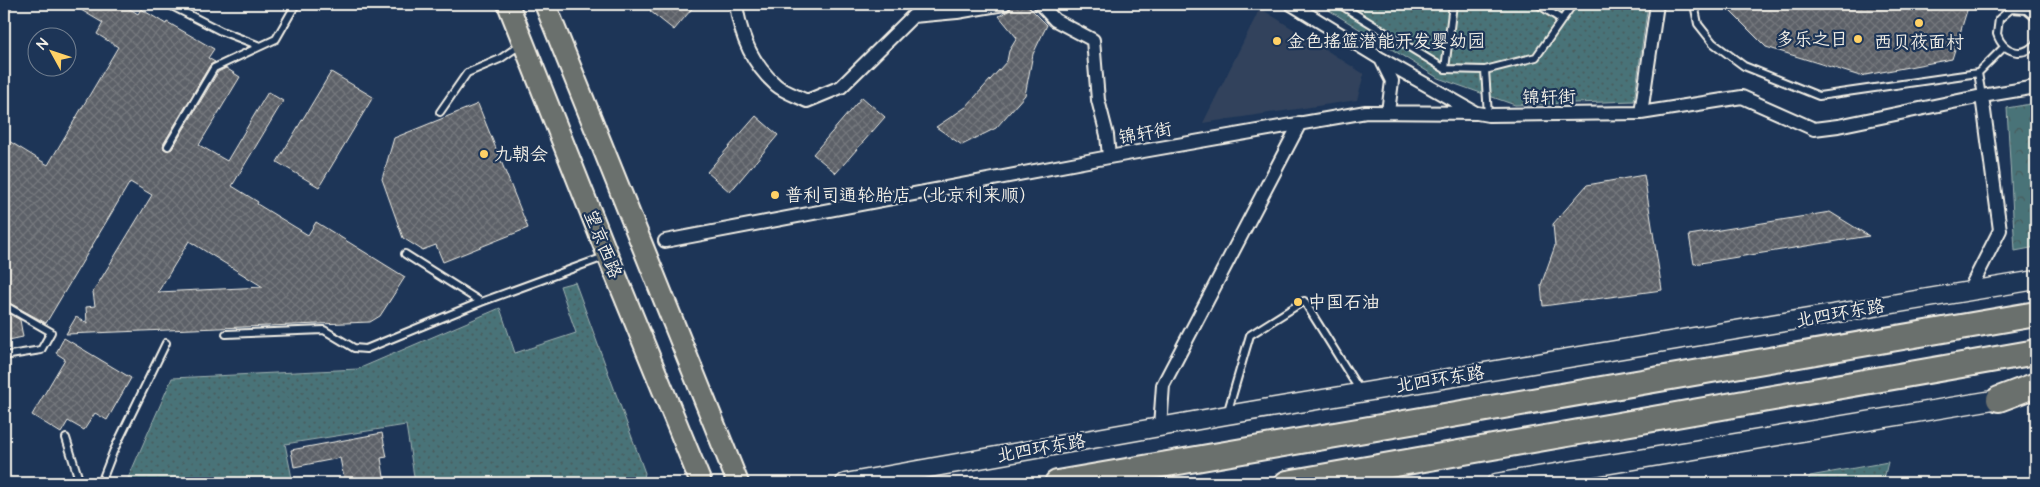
<svg xmlns="http://www.w3.org/2000/svg" width="2040" height="487" viewBox="0 0 2040 487" font-family="'Architects Daughter','LXGW WenKai TC',sans-serif">
<style>
.built{fill:#30425c}
.forest{fill:url(#forest-crowns);stroke:#9fb2b0}
.park{fill:url(#park-dots);stroke:#9fb2b0}
.building{fill:url(#building-cross-hatch);stroke:#f4f1e8;fill-rule:evenodd}
.lines{fill:none;stroke-linecap:round;stroke-linejoin:round}
.lane-casing{stroke:#f4f1e8;stroke-width:10}
.street-casing{stroke:#f4f1e8;stroke-width:16}
.secondary-casing{stroke:#f4f1e8;stroke-width:21}
.primary-casing{stroke:#f4f1e8;stroke-width:24}
.highway-casing{stroke:#f4f1e8;stroke-width:28}
.lane{stroke:#1d3557;stroke-width:6}
.street{stroke:#1d3557;stroke-width:12}
.secondary{stroke:#1d3557;stroke-width:18}
.primary{stroke:#6b706d;stroke-width:20}
.highway{stroke:#6b706d;stroke-width:24}
.poi-dot{fill:#ffd166;stroke:#1d3557;stroke-width:2}
.labels{text-anchor:middle;stroke-width:4.5;stroke-linejoin:round;paint-order:stroke}
.poi-label{font-size:18px;fill:#f4f1e8;stroke:#1d3557;text-anchor:start}
.street-label{font-size:18px;fill:#f4f1e8;stroke:#1d3557}
</style>
<defs>
<pattern id="forest-crowns" width="20" height="18" patternUnits="userSpaceOnUse" patternTransform="scale(1.25)"><rect width="20" height="18" fill="#4a7378"/><path d="M2 6a3 3 0 1 1 6 0M12 15a3 3 0 1 1 6 0" fill="none" stroke="#495b5c"/></pattern>
<pattern id="park-dots" width="8" height="8" patternUnits="userSpaceOnUse" patternTransform="scale(1.25)"><rect width="8" height="8" fill="#4a7378"/><path d="M2 2h.1M6 6h.1" fill="none" stroke="#495b5c" stroke-width="1.8" stroke-linecap="round"/></pattern>
<pattern id="building-cross-hatch" width="8" height="8" patternUnits="userSpaceOnUse" patternTransform="scale(1.25)"><rect width="8" height="8" fill="#5c6167"/><path d="M0 0l8 8M0 8l8-8" fill="none" stroke="#74787d"/></pattern>
</defs>
<rect width="100%" height="100%" fill="#1d3557"/>
<filter id="ink" filterUnits="userSpaceOnUse"><feTurbulence type="fractalNoise" baseFrequency=".02" numOctaves="2"/><feDisplacementMap in="SourceGraphic" scale="10" xChannelSelector="R" yChannelSelector="G"/><feConvolveMatrix kernelMatrix="1 2 1 2 8 2 1 2 1" color-interpolation-filters="sRGB"/></filter>
<g filter="url(#ink)">
<!-- built -->
<path class="built" d="M1260,8L1364,74L1357,100L1203,123Z"/>
<!-- forest -->
<path class="forest" d="M2036,103V247L2015,251L2007,108Z"/>
<!-- park -->
<path class="park" d="M1319,4H1648L1634,101L1515,105L1438,78Z
M575,282L645,473L643,483H415L406,425L285,444L293,483H126L172,378L358,369L500,308L515,353L576,333L560,286Z
M1888,462L1883,483H1807L1810,476Z"/>
<!-- building -->
<path class="building" d="M71,4H122L138,14L141,9L166,24L167,22L214,49L208,58L215,62L210,65L164,143L163,148L166,150L172,149L218,72L226,68L240,77L199,145L227,161L268,92L283,101L232,186L258,202L257,204L308,235L316,222L405,277L380,316L370,322L66,334L76,317L87,323L86,307L95,306L93,292L152,195L130,182L46,323L4,300V138L48,165L118,47L97,34L103,23ZM189,241L263,287L158,292Z
M656,4H696L674,30L650,11Z
M1012,4H1026L1047,25L1033,54L1025,95L996,128L962,145L936,127L966,107L1007,61L1009,51L1017,38L999,16L1010,10Z
M1723,4H1969L1952,59L1860,76L1766,47Z
M331,72L373,97L319,187L277,162Z
M862,97L885,117L836,173L813,154Z
M478,104L528,228L443,262L436,245L422,250L403,238L382,179L394,138Z
M756,116L778,135L730,192L707,172Z
M1644,175L1662,290L1543,306L1541,285L1555,246L1553,224L1587,185Z
M1830,212L1869,236L1694,264L1689,235Z
M4,311L20,320L23,337L4,341Z
M64,338L131,378L107,420L95,413L84,430L68,421L61,433L32,415L65,359L56,353Z
M382,433L387,457L381,458L385,483H345L340,458L294,467L291,450Z"/>
<g class="lines">
<!-- lane casing -->
<g class="lane-casing">
<path id="lane" d="M4,4L7,6L9,4
M168,4L221,31L260,46
M1339,4L1445,69L1485,70L1536,57L1573,4
M1538,4L1562,20
M1694,4L1698,24L1713,43L1744,66L1819,96L1978,73L1982,96
M2036,18L2026,10L2011,9L1999,19L1997,34C2003,52 2023,59 2036,43
M1445,69L1453,4
M1485,70L1488,115
M1978,73L2004,47
M440,112L467,73L500,59L520,45
M168,146L214,68L276,39L296,4
M405,254L481,302
M4,305L51,332L41,350L4,356
M226,334L324,330L354,348L366,349L481,302L607,256
M1227,414L1250,335L1304,301L1360,391
M66,438L80,483
M101,483L113,452L166,343"/>
</g>
<!-- street casing -->
<g class="street-casing">
<path id="street" d="M736,4C740,34 752,64 776,85C784,92 797,96 807,101L841,87L913,16L957,12L1004,4
M1040,4L1055,20L1093,40L1098,100L1107,135L1109,157
M1291,4L1381,59L1474,112
M1381,59L1392,81L1388,112
M1641,113L1657,4
M665,241L1109,157L1366,112L1477,113L1488,115L1641,113L1742,97L1814,129L1838,126L1982,96L2036,87
M1969,291L2000,230L1982,96
M1160,427L1163,385L1300,123"/>
</g>
<!-- secondary casing -->
<g class="secondary-casing">
<path id="secondary" d="M845,483L1227,415L2036,280
M1496,483L2011,397"/>
</g>
<!-- primary casing -->
<g class="primary-casing">
<path id="primary" d="M508,4L608,256L701,483
M545,4L738,483"/>
</g>
<!-- highway casing -->
<g class="highway-casing">
<path id="highway" d="M1999,399L2036,385
M1057,483L2036,314
M1287,483L2036,352"/>
</g>
<!-- lane -->
<use href="#lane" class="lane"/>
<!-- street -->
<use href="#street" class="street"/>
<!-- secondary -->
<use href="#secondary" class="secondary"/>
<!-- primary -->
<use href="#primary" class="primary"/>
<!-- highway -->
<use href="#highway" class="highway"/>
</g>
</g>
<!-- markers -->
<g class="poi-dot">
<circle cx="1919" cy="23" r="5"/>
<circle cx="1858" cy="39" r="5"/>
<circle cx="1277" cy="41" r="5"/>
<circle cx="484" cy="154" r="5"/>
<circle cx="775" cy="195" r="5"/>
<circle cx="1298" cy="302" r="5"/>
</g>
<g class="labels">
<!-- poi labels -->
<g class="poi-label">
<text x="1848" y="45" text-anchor="end">多乐之日</text>
<text x="1287" y="47">金色摇篮潜能开发婴幼园</text>
<text x="1919" y="48" text-anchor="middle">西贝莜面村</text>
<text x="494" y="160">九朝会</text>
<text x="785" y="201">普利司通轮胎店（北京利来顺）</text>
<text x="1308" y="308">中国石油</text>
</g>
<!-- street labels -->
<g class="street-label">
<text transform="translate(1549 97) rotate(-1)" y="6">锦轩街</text>
<text transform="translate(1145 133) rotate(-10)" y="6">锦轩街</text>
<text transform="translate(603 244) rotate(68)" y="6">望京西路</text>
<text transform="translate(1840 313) rotate(-10)" y="6">北四环东路</text>
<text transform="translate(1440 379) rotate(-9)" y="6">北四环东路</text>
<text transform="translate(1041 448) rotate(-10)" y="6">北四环东路</text>
</g>
</g>
<!-- margin -->
<rect width="2040" height="487" fill="none" stroke="#1d3557" stroke-width="20"/>
<rect x="10" y="10" width="2020" height="467" fill="none" stroke="#f4f1e8" stroke-width="2" filter="url(#ink)"/>
<!-- north arrow -->
<g transform="translate(52 52) rotate(310)"><circle r="24" fill="#1d3557" stroke="#738091"/>
<path d="M0-4L9 19L0 12L-9 19Z" fill="#ffd166"/>
<text y="-8" font-size="14" font-weight="bold" text-anchor="middle" fill="#f4f1e8">N</text>
</g>
</svg>
